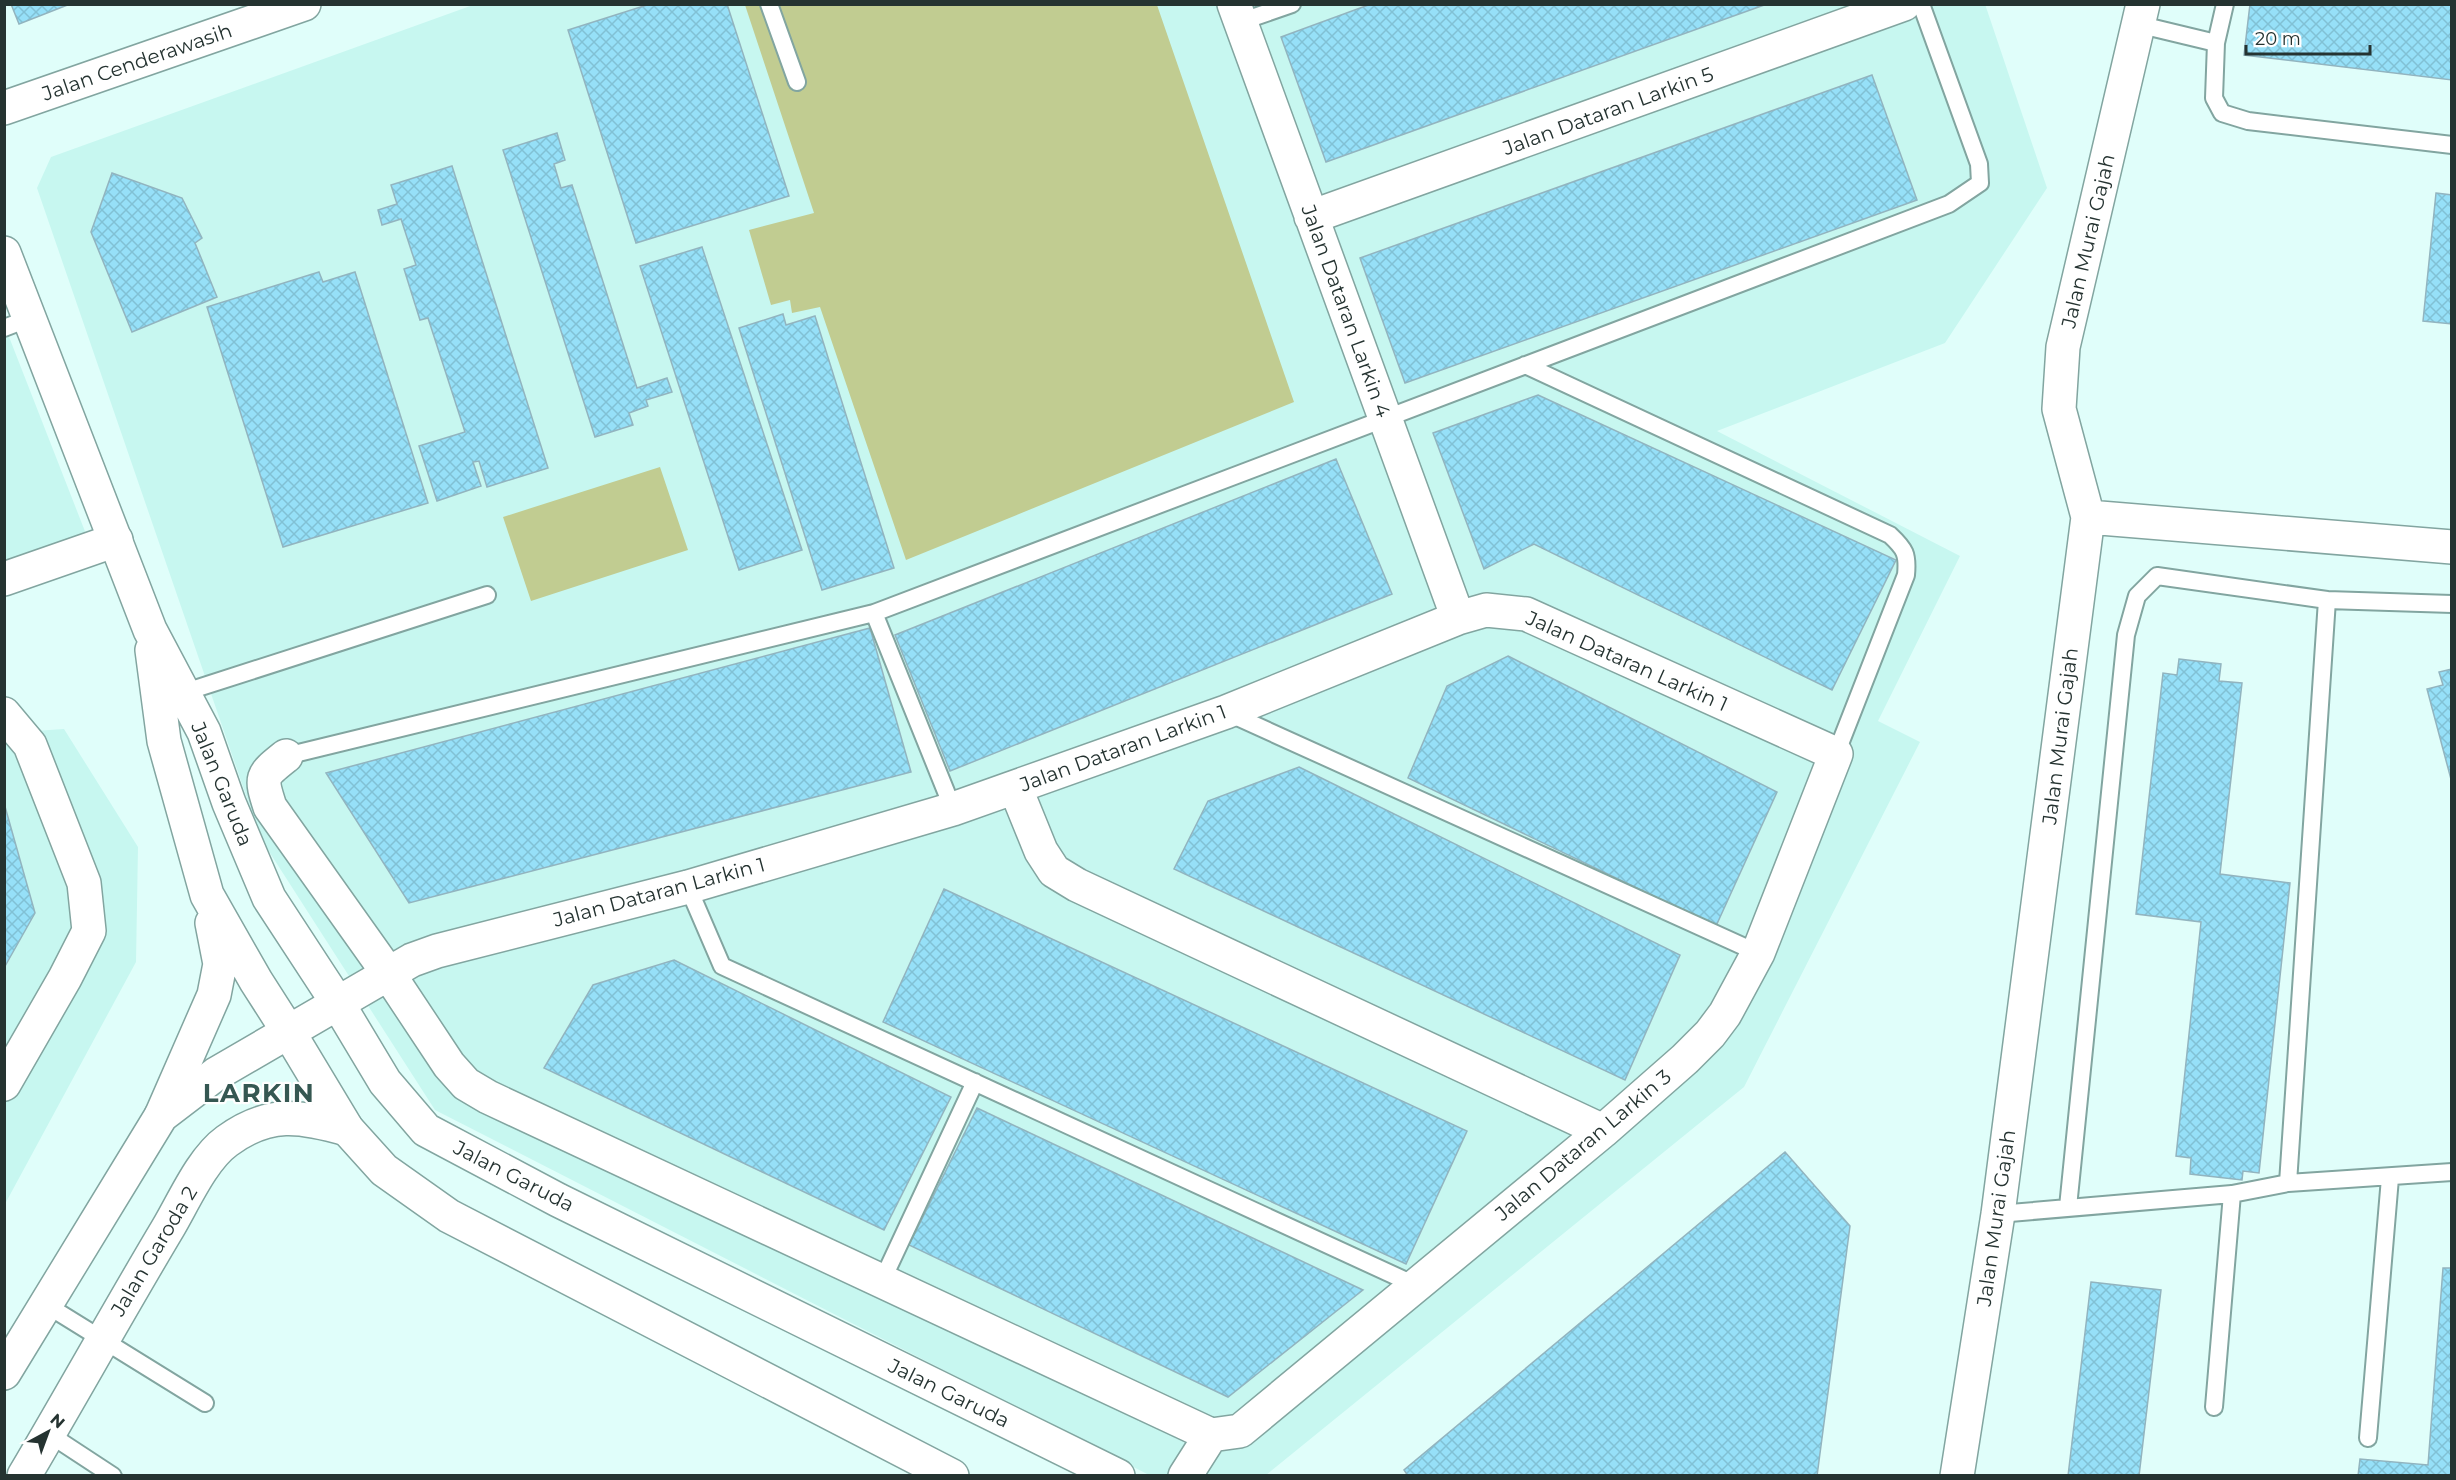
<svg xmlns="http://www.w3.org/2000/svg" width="2456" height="1480" viewBox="0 0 2456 1480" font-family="Montserrat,sans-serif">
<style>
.built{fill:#c7f7f0}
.pitch{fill:#c1cc91}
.building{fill:url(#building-cross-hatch);stroke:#92b4bf;stroke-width:1.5}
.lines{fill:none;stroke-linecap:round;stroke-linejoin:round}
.service-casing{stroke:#82a5a0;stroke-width:20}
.minor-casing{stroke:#82a5a0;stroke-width:36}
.tertiary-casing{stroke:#82a5a0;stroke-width:36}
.primary-casing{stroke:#82a5a0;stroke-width:36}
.service{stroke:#fff;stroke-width:16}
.minor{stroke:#fff;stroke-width:33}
.tertiary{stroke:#fff;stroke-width:33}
.primary{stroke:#fff;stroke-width:33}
.labels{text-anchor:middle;stroke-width:4.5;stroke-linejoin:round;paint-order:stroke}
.street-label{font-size:20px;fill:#253331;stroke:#fff}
.district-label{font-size:26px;font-weight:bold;letter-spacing:1.5px;fill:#355752;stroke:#fff}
</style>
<defs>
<pattern id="building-cross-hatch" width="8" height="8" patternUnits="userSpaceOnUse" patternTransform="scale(1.5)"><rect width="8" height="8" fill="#96e0f8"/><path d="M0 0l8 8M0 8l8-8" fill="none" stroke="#81c1d5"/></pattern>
</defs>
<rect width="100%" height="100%" fill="#e0fefa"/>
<!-- built -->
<path class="built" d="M1985,4L2047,188L1945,343L1717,431L1960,556L1878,721L1920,742L1744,1087L1266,1475L1151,1476L435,1110L261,839L37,188L51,157L473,5Z
M4,324L86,534L4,564Z
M64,729L138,847L136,962L5,1204V733Z"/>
<!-- pitch -->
<path class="pitch" d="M745,5H1157L1294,402L906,560L820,307L792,313L790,300L771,305L749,230L814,213Z
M660,467L688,550L531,601L503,517Z"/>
<!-- building -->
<path class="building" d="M11,4H70L19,24Z
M650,4H727L789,196L636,243L568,30Z
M1371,4H1767L1326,162L1281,37Z
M2250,4H2452V80L2244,55Z
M1872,75L1917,200L1405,383L1360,258Z
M557,133L565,160L554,164L561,188L572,185L637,388L667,378L672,392L646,400L648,406L629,413L633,425L595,437L503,150Z
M452,166L548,468L487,487L479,461L473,462L481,486L437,501L419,446L465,432L428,318L420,320L404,269L416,265L401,219L382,225L378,210L397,204L391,185Z
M112,173L182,198L202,238L195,243L217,297L132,332L91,232Z
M2436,193L2452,195V324L2423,321Z
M702,247L802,550L739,570L640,266Z
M319,272L323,282L355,272L428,503L283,547L207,307Z
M783,314L786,325L815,316L894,568L822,590L739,328Z
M1538,395L1896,560L1832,690L1534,544L1484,569L1433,433Z
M1336,459L1392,594L950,771L895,635Z
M870,628L911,772L409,903L326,773Z
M1508,656L1777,792L1716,926L1408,778L1447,686Z
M2179,659L2221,664L2219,681L2242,683L2220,874L2290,883L2259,1173L2243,1171L2242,1180L2190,1174L2191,1158L2176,1156L2201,922L2136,914L2163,673L2177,675Z
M2452,669V783L2427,689L2443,685L2439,672Z
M1299,767L1680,955L1625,1080L1174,869L1208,801Z
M4,803L35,913L4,968Z
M944,889L1467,1131L1406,1264L883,1022Z
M674,960L951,1097L884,1230L544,1068L593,985Z
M977,1108L1363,1290L1228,1397L909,1245Z
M1785,1152L1850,1226L1817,1476H1408L1404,1470Z
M2443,1268H2452V1476H2358L2360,1459L2428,1465Z
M2091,1282L2161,1290L2139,1476H2068Z"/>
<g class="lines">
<!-- service casing -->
<g class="service-casing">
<path id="service" d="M769,4L797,82
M2225,4L2216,43L2214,98L2222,113L2248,121L2452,145
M1240,22L1292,4
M2137,24L2216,43
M4,328L30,318
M1525,365L1890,535C1905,549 1908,554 1906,575L1836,754
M874,613L953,809
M179,694L487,595
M1226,712L1758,953
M286,756L874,613L1949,204L1980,183L1979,164L1921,4
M688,887L722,966L1415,1285
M2288,1183L2327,600L2452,604
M2068,1207L2126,635L2137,596L2157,576L2327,600
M1998,1214L2232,1194L2288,1183L2452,1172
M882,1281L975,1082
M45,1304L205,1403
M2214,1407L2232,1194
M49,1434L113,1476
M2368,1438L2390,1178"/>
</g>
<!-- minor casing -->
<g class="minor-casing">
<path id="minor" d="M1234,4L1458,618
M1311,217L1904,4
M2088,517L2452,547
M4,579L116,540
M4,714L30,745L84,883L89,931L65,978L4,1084
M286,756C261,776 260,776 270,807L388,973L449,1065L466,1084L488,1097L1211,1435
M1015,787L1041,851L1054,871L1077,885L1603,1131
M4,1373L161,1116L216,1074L412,960L437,951L688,887L953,809L1226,712L1458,618L1486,610L1526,614L1836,754L1758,953L1725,1014L1710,1034L1685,1059L1603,1131L1240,1431L1211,1435
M24,1476C73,1393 119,1310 168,1228C184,1201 202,1159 227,1141C269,1110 301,1116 347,1129
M1185,1476L1211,1435
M1957,1476L1998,1214L2088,517L2059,409L2063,347L2143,4"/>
</g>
<!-- tertiary casing -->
<g class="tertiary-casing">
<path id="tertiary" d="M4,108L304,4"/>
</g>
<!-- primary casing -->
<g class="primary-casing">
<path id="primary" d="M4,253L150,630L204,732L229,803L269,898L337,1002L385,1082L426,1130L558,1200L1118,1476
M152,650L164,741L207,895L256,981L288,1031L347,1129L384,1170L449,1216L952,1476
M161,1116L214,995L220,964L212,923"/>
</g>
<!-- service -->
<use href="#service" class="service"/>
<!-- minor -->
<use href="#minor" class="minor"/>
<!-- tertiary -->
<use href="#tertiary" class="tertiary"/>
<!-- primary -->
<use href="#primary" class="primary"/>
</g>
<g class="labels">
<!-- street labels -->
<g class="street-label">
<text transform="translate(137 62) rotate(-19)" y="7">Jalan Cenderawasih</text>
<text transform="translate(1608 111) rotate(-20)" y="7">Jalan Dataran Larkin 5</text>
<text transform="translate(2088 241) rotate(-77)" y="7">Jalan Murai Gajah</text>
<text transform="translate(1346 311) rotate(70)" y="7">Jalan Dataran Larkin 4</text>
<text transform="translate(1627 661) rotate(24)" y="7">Jalan Dataran Larkin 1</text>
<text transform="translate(2060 736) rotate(-83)" y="7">Jalan Murai Gajah</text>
<text transform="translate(1123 748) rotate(-20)" y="7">Jalan Dataran Larkin 1</text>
<text transform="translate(222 784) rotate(68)" y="7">Jalan Garuda</text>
<text transform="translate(659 892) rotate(-15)" y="7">Jalan Dataran Larkin 1</text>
<text transform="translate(1583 1145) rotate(-40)" y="7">Jalan Dataran Larkin 3</text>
<text transform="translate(514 1176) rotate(27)" y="7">Jalan Garuda</text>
<text transform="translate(1996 1218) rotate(-82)" y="7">Jalan Murai Gajah</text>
<text transform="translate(154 1251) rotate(-59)" y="7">Jalan Garoda 2</text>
<text transform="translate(949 1393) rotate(26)" y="7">Jalan Garuda</text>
</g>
<!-- district labels -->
<g class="district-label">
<text x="259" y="1102">LARKIN</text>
</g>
</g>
<!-- border -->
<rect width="2456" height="1480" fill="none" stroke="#253331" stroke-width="12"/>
<!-- north arrow -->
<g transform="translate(48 1432) rotate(41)" stroke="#ffffff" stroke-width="4.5" paint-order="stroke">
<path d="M0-4.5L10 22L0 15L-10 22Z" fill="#253331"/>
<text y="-9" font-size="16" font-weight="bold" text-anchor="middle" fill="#253331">N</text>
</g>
<!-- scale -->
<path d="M2246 45v9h124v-9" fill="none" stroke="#253331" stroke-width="3"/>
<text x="2255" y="45" font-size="18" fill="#253331" stroke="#ffffff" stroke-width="4.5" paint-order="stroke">20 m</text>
</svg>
